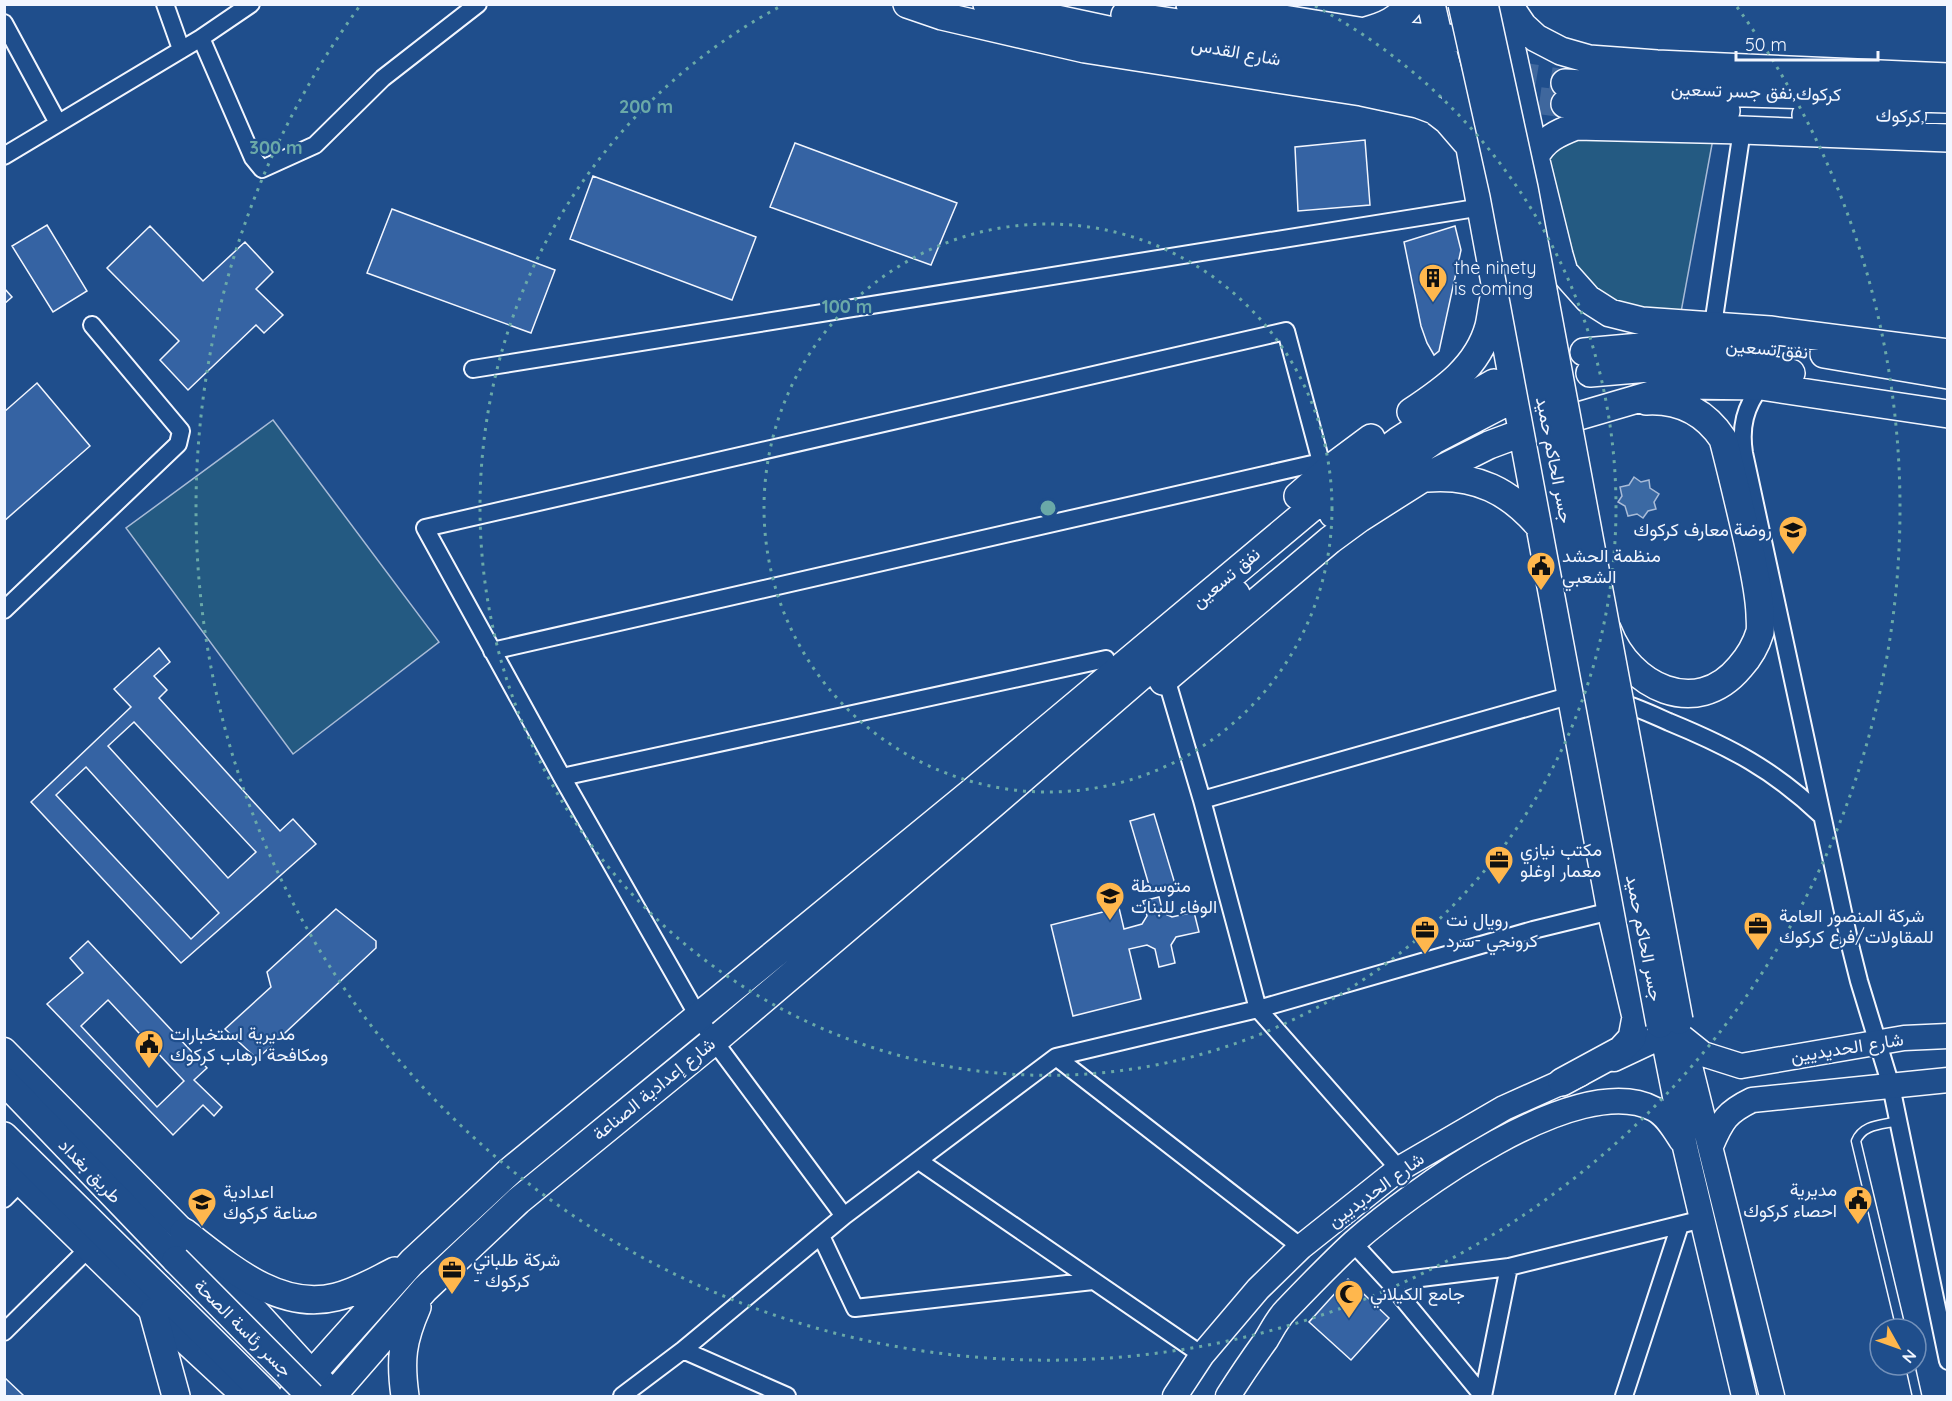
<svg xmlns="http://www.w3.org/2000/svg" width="1952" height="1401" viewBox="0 0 1952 1401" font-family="Quicksand,Vazirmatn,sans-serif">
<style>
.green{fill:#245a82;stroke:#a8bbd7;stroke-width:1.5}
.water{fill:#3b69a3;stroke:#a8bbd7;stroke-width:1.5}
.building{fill:#3563a3;stroke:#f2f6ff;stroke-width:1.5;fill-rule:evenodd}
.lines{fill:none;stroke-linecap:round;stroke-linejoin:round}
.primary-tunnel{stroke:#3f679d;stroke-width:27;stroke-dasharray:27 14;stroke-linecap:butt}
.lane-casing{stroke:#f2f6ff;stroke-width:11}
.street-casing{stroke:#f2f6ff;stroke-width:20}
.secondary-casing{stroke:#f2f6ff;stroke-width:27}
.primary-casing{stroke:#f2f6ff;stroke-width:30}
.lane{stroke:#1f4e8c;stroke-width:8}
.street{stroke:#1f4e8c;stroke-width:16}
.secondary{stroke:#1f4e8c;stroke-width:24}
.primary{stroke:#1f4e8c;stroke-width:27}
.primary-bridge-casing{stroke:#f2f6ff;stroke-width:30;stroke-linecap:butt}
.primary-bridge{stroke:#1f4e8c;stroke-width:27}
.ring{fill:none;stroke:#6aa9a8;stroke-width:3;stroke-dasharray:3 6}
.labels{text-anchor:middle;stroke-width:4.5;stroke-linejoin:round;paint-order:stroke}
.street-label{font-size:18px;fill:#f2f6ff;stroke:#1f4e8c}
.poi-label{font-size:18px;fill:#f2f6ff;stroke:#1f4e8c;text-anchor:start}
.centre{fill:#6aa9a8;stroke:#1f4e8c;stroke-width:3}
.ring-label{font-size:18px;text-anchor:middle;font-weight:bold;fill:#6aa9a8;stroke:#1f4e8c;stroke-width:4.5;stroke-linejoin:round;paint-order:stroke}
</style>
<rect width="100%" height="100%" fill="#1f4e8c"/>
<!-- green -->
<path class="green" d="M1556,133L1713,139L1681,312L1596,305L1570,267L1539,148Z
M273,420L439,642L293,754L126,528Z"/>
<!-- water -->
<path class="water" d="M1634,477L1641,482L1649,480L1650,488L1659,494L1654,502L1656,509L1648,511L1643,518L1637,514L1628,516L1625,506L1618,502L1622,496L1620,487L1629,485Z"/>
<!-- building -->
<path class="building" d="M1365,140L1370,205L1298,211L1295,147Z
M795,143L957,203L931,265L770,207Z
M593,176L756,237L732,300L570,239Z
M392,209L555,270L531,333L367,273Z
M47,225L87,291L53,312L12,246Z
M150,226L203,281L245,242L273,272L256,289L283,315L264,333L256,325L188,390L160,360L179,341L107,268Z
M1455,226L1461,250L1439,351L1434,355L1427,343L1421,326L1404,242Z
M4,288L12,297L4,304Z
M37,383L90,446L4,521V412Z
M159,648L170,662L154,676L167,690L159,698L280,831L293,819L316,844L181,963L31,802L131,707L114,689ZM134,722L256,852L228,878L108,746ZM86,767L219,913L191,939L56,795Z
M1154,814L1175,884L1151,892L1130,821Z
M1159,897L1163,913L1172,917L1194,912L1199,932L1176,937L1171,945L1175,963L1159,967L1155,949L1147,945L1129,949L1141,999L1073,1016L1051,925L1119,908L1124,929L1142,924L1147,916L1143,901Z
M336,909L376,941V948L257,1059L225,1029L271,987L267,972Z
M88,941L207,1068L194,1080L222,1107L214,1116L203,1105L173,1135L47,1004L83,973L70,958ZM108,1000L184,1081L157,1107L81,1026Z
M1348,1279L1389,1318L1351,1360L1309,1322Z
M4,1377L24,1396H4Z"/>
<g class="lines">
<!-- primary-tunnel -->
<path class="primary-tunnel" d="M1429,61L1565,83
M1499,95L1565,104"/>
<!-- lane casing -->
<g class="lane-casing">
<path id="lane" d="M1898,1121C1882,1125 1863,1124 1856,1141L1901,1329
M1910,1365L1917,1396"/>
</g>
<!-- street casing -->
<g class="street-casing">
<path id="street" d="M165,4L181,49
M4,23L58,123
M201,38L253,158L262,169L315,145L383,78L478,4
M4,156L201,38L251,4
M1713,325L1742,130
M473,369L1482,207
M1761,386C1745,407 1740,427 1744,453L1851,949L1859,981L1891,1086L1948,1361
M4,610L178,444L181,431L92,325
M492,651L1321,462
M1166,678L1202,800L1258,1009L1399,1169
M1613,700C1632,705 1651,714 1669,722C1730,747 1774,770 1822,816
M562,777L1106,659
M1202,800L1572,695H1579
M1056,1057L1301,1247
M919,1161L1202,1355
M4,1199L20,1183
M844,1216L714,1041L698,1016L562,777L425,528L1286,331L1321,462L1328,470
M821,1236L855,1308L1093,1281
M1353,1243L1389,1282L1483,1396
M1389,1282L1509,1267L1703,1219
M4,1332L88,1249
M683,1350L787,1396
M622,1396L683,1350L844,1216L1056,1057L1258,1009L1533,930L1611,911
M1483,1396L1509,1267
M1624,1396L1680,1225"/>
</g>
<!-- secondary casing -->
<g class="secondary-casing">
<path id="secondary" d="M1683,1038L1772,1396
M1683,1038L1703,1054L1741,1066L1904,1038L1948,1036
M4,1050L184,1232L312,1372L338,1396
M1614,1059L1663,1036L1685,1147L1744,1396
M1711,1146C1722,1120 1727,1112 1752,1100L1948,1080
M4,1167L153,1312L244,1396
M1175,1396L1202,1355L1258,1289L1301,1247L1399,1169L1504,1108L1580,1074
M1228,1396C1240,1377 1253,1358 1266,1340C1272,1330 1278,1318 1286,1310C1308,1287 1331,1263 1354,1242C1410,1193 1578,1069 1654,1109C1666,1115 1674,1129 1681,1140"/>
</g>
<!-- primary casing -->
<g class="primary-casing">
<path id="primary" d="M907,4L942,16L1085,49L1362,92L1418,104L1434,110L1447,120L1466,142
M987,4L1122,33L1433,85
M1190,4L1365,32L1439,39L1457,38
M1431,4L1439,39L1470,148L1611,911L1636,1017L1632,1038L1621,1050L1562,1082
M1502,4L1535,157L1559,255L1564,272L1588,299L1610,313L1642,321L1770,330L1948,353
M1508,4L1523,26L1536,38L1561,51L1589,59L1657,64L1948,77
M1125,15L1429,61
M1366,31C1384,26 1399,20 1410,4
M1565,83L1745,93L1948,99
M1565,104L1726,111
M1806,115L1912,116
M1535,157C1544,139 1558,133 1576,126L1742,130L1948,138
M1584,352L1685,343L1765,348
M1824,354L1948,375
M1590,373L1684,365L1752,367L1791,373
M1411,412C1444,390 1478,367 1489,326C1491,317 1492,307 1494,298
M1427,478C1476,474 1510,491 1541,528
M1298,496L1328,470L1371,438
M1333,514L1434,440L1501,405
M1608,631C1629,686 1696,720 1740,667C1749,657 1756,645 1760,632C1761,626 1760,619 1760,614C1759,589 1753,566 1748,542C1740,508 1732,473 1723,439C1705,412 1679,399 1646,401
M1163,681L1330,540L1360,518L1423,478L1489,445L1524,432L1685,385L1761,386L1948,414
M4,1081L176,1260
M4,1136L268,1396
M184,1232C226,1264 278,1312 336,1297C357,1292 375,1281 395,1271
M153,1312L176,1396
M292,1396L412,1262L510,1171L972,792L1333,490L1398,441L1445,411L1494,383
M332,1396L425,1289L518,1201L714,1041L993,804L1236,594
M405,1396C400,1360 402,1341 417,1307"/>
</g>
<!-- lane -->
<use href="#lane" class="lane"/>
<!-- street -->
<use href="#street" class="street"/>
<!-- secondary -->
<use href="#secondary" class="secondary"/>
<!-- primary -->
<use href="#primary" class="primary"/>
<!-- primary-bridge casing -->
<g class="primary-bridge-casing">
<path id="primary-bridge" d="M1462,4L1504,192L1660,1024
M1484,4L1524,188L1679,1020
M176,1260L311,1396"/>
</g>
<!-- primary-bridge -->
<use href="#primary-bridge" class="primary-bridge"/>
</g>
<!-- distance rings -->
<g class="ring">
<circle cx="1048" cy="508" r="284"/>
<path d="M1315 6A568 568 0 1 1 781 6"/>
<path d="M1737 7A852 852 0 1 1 359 7"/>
</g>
<!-- icons -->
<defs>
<g id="building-pin" transform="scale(1.5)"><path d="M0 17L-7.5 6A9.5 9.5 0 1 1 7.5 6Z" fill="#ffb74d" stroke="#1f4e8c"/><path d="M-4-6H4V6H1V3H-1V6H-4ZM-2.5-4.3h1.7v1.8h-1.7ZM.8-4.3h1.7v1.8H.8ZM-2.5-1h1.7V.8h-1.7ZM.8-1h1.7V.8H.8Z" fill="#111"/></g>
<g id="school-pin" transform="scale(1.5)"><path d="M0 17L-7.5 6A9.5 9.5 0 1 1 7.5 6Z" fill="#ffb74d" stroke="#1f4e8c"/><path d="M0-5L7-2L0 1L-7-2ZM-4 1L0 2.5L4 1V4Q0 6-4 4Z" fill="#111"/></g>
<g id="civic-pin" transform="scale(1.5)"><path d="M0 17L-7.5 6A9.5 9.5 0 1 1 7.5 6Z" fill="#ffb74d" stroke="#1f4e8c"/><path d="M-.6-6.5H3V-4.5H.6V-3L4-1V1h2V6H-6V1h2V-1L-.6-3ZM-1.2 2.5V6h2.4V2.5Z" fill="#111"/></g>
<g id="office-pin" transform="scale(1.5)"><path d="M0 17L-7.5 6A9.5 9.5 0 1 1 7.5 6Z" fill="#ffb74d" stroke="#1f4e8c"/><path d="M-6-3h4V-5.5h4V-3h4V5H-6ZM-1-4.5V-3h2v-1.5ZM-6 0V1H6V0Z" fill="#111"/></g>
<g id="mosque-pin" transform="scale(1.5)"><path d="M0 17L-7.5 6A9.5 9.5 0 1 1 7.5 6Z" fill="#ffb74d" stroke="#1f4e8c"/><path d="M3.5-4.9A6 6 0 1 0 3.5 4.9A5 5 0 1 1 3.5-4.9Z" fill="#111"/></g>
</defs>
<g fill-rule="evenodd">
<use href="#building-pin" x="1433" y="278"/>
<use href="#school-pin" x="1793" y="530"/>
<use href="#civic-pin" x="1541" y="566"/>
<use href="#office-pin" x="1499" y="860"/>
<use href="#school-pin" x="1110" y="896"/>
<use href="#office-pin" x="1758" y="926"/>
<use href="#office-pin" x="1425" y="930"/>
<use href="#civic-pin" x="149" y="1044"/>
<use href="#civic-pin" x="1858" y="1200"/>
<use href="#school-pin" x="202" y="1202"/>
<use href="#office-pin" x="452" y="1270"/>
<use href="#mosque-pin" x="1349" y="1294"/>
</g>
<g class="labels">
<!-- street labels -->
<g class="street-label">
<text transform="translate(1236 52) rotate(10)" y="6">شارع القدس</text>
<text transform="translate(1756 92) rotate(2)" y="6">كركوك,نفق جسر تسعين</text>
<text transform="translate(1900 116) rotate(1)" y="6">كركوك,</text>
<text transform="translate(1767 349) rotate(5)" y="6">نفق تسعين</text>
<text transform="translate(1554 460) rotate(79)" y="6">جسر الحاكم حميد</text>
<text transform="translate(1226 578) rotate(-40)" y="6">نفق تسعين</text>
<text transform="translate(1644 938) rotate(79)" y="6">جسر الحاكم حميد</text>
<text transform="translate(1847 1048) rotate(-9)" y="6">شارع الحديديين</text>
<text transform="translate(654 1089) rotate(-39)" y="6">شارع إعدادية الصناعة</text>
<text transform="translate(90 1171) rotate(46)" y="6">طريق بغداد</text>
<text transform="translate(1376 1190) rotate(-36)" y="6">شارع الحديديين</text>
<text transform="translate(243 1328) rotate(45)" y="6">جسر رئاسة الصحة</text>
</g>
<!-- poi labels -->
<g class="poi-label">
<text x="1454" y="274">the ninety<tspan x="1454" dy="21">is coming</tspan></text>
<text x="1772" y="536" text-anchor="end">روضة معارف كركوك</text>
<text x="1562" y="562">منظمة الحشد<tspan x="1562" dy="21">الشعبي</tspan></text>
<text x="1520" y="856">مكتب نيازي<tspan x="1520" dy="21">معمار اوغلو</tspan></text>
<text x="1131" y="892">متوسطة<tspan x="1131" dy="21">الوفاء للبنات</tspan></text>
<text x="1779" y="922">شركة المنصور العامة<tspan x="1779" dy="21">للمقاولات/فرع كركوك</tspan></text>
<text x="1446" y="926">رويال نت<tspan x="1446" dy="21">كرونجي -سرد</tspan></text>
<text x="170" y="1040">مديرية استخبارات<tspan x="170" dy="21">ومكافحة ارهاب كركوك</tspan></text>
<text x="1837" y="1196" text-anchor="end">مديرية<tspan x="1837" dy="21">احصاء كركوك</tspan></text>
<text x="223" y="1198">اعدادية<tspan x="223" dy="21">صناعة كركوك</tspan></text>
<text x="473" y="1266">شركة طلباتي<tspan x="473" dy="21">- كركوك</tspan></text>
<text x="1370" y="1300">جامع الكيلاني</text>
</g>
</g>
<circle cx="1048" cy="508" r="9" class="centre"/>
<g class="ring-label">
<text x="646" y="113">200 m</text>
<text x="276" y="154">300 m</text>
<text x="847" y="313">100 m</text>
</g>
<!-- border -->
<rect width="1952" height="1401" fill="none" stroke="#f2f6ff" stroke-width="12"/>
<!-- north arrow -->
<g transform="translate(1898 1347) rotate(130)"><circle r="28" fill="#1f4e8c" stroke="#7391ba" stroke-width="1.5"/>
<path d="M0-4.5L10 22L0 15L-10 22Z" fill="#ffb74d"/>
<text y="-9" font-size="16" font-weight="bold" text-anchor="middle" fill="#f2f6ff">N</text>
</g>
<!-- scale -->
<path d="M1736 51v9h142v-9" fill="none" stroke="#f2f6ff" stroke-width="3"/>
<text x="1745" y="51" font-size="18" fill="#f2f6ff" stroke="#1f4e8c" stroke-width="4.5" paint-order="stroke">50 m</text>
</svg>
